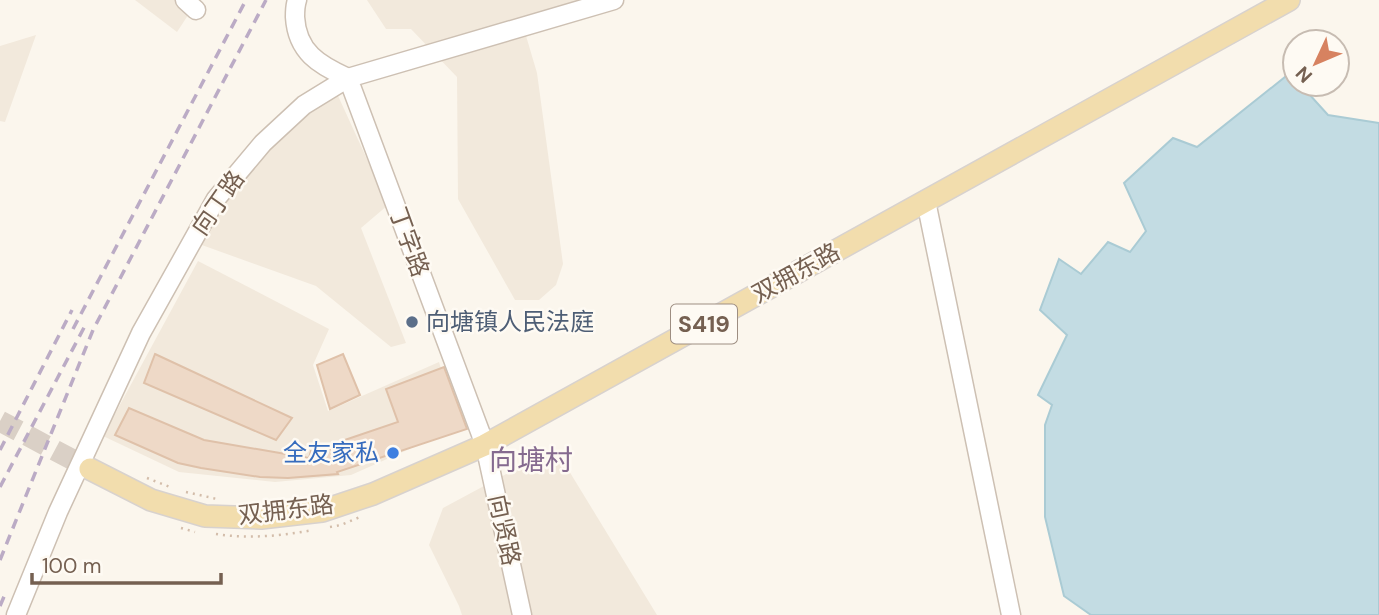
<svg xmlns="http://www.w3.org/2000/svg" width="1379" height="615" viewBox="0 0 1379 615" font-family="'DM Sans','Noto Sans SC',sans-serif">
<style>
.residential{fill:#f2e9dc}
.water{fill:#c3dce3;stroke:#aacbd4;stroke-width:2}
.building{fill:#eed9c7;stroke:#dfc1a9;stroke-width:2}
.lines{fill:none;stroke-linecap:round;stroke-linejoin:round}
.major-tunnel{stroke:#dad0c6;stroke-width:21;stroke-dasharray:21 10;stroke-linecap:butt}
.minor-casing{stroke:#cdc0b3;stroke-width:21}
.major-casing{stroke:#d8d2ce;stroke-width:24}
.path{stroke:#d3bdaa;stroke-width:2.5;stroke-dasharray:2 5;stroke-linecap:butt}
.minor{stroke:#fff;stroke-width:18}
.major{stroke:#f2ddad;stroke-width:21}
.rail{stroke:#bbabc5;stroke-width:3.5;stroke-dasharray:10 7;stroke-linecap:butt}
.service-dot{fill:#5c6f8a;stroke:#fefaf3;stroke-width:2.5}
.shop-dot{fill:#3f7fe0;stroke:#fefaf3;stroke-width:2.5}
.labels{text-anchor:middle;stroke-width:5;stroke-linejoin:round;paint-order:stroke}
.shield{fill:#fefaf3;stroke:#9e8e82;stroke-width:2}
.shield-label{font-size:23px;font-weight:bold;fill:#756051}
.street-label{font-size:24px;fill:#756051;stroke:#fefaf3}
.service-label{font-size:24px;fill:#4e5e75;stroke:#fefaf3;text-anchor:start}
.shop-label{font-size:24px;fill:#366cbe;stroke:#fefaf3;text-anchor:end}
.quarter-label{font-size:28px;fill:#856a8f;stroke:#fefaf3}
</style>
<rect width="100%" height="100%" fill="#fbf6ed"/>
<!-- residential -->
<path class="residential" d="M135,0H198L177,32Z
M367,0H583L524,29L537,73L563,264L556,285L539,300H515L458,199L457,77L411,29H386Z
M36,35L5,122L0,121V46Z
M334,87L388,205L361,228L406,343L391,347L316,286L199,244L252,160Z
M198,261L329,329L313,365L328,411L439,362L459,427L351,475L275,482L179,472L103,436Z
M555,448L657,615H462L459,606L429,545L443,508Z"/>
<!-- water -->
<path class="water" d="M1290,73L1295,79V84H1300L1328,115L1379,123V615H1091L1064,596L1045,517V425L1052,405L1038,395L1067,335L1040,310L1059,259L1081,274L1108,242L1130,252L1146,231L1124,183L1173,138L1197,147Z"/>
<!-- building -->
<path class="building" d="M155,354L292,418L276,440L144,383Z
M343,354L360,395L330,409L317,365Z
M444,367L467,429L337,472L338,474L288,478L260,477L201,468L178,463L115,435L129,408L204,440L309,458L311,451L337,448L336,443L398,422L386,389Z"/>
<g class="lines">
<!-- major-tunnel -->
<path class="major-tunnel" d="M0,421L90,469"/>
<!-- minor casing -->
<g class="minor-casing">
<path id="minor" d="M185,0L196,10
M297,0C295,6 295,11 295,17C297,52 319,65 348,78L485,445L522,615
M926,201L1011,615
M16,615L58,512L141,333L216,199L263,143L304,105L348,78L614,0"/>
</g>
<!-- major casing -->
<g class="major-casing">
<path id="major" d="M90,469L151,500L205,516L261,518L322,511L373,494L485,445L1289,0"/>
</g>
<!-- path -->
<path class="path" d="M147,478L170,487
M186,492L217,499
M330,527L341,525L360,517
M181,528L195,532
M216,534C248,539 281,536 313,530"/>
<!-- minor -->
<use href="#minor" class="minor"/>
<!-- major -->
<use href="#major" class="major"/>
<!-- rail -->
<path class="rail" d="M73,329L246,0
M0,450L72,310
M0,487L87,322
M0,560L93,330L266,0
M0,606L6,592"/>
</g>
<!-- markers -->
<circle class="service-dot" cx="412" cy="322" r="7"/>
<circle class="shop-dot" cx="393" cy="453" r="7"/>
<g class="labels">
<!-- shield labels -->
<rect class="shield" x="671" y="304.5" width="66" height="39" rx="5"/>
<g class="shield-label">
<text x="704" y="332">S419</text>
</g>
<!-- street labels -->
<g class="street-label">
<text transform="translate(218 203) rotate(-55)" y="8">向丁路</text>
<text transform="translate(409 242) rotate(70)" y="8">丁字路</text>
<text transform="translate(796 273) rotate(-29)" y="8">双拥东路</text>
<text transform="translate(286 510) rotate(-7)" y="8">双拥东路</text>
<text transform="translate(504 530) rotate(78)" y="8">向贤路</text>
</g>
<!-- service labels -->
<g class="service-label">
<text x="426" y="330">向塘镇人民法庭</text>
</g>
<!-- shop labels -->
<g class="shop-label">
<text x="379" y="461">全友家私</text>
</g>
<!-- quarter labels -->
<g class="quarter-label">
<text x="531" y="470">向塘村</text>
</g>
</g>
<!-- north arrow -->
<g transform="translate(1316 63) rotate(226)"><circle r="33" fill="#fefaf3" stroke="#c7bcb2" stroke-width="2"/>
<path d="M0-5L12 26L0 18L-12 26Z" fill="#d78260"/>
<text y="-10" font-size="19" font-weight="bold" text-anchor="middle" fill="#756051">N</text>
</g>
<!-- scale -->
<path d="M32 573v10h189v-10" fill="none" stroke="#756051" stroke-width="3.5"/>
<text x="42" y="573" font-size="21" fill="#756051" stroke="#fefaf3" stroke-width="5" paint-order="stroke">100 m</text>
</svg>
